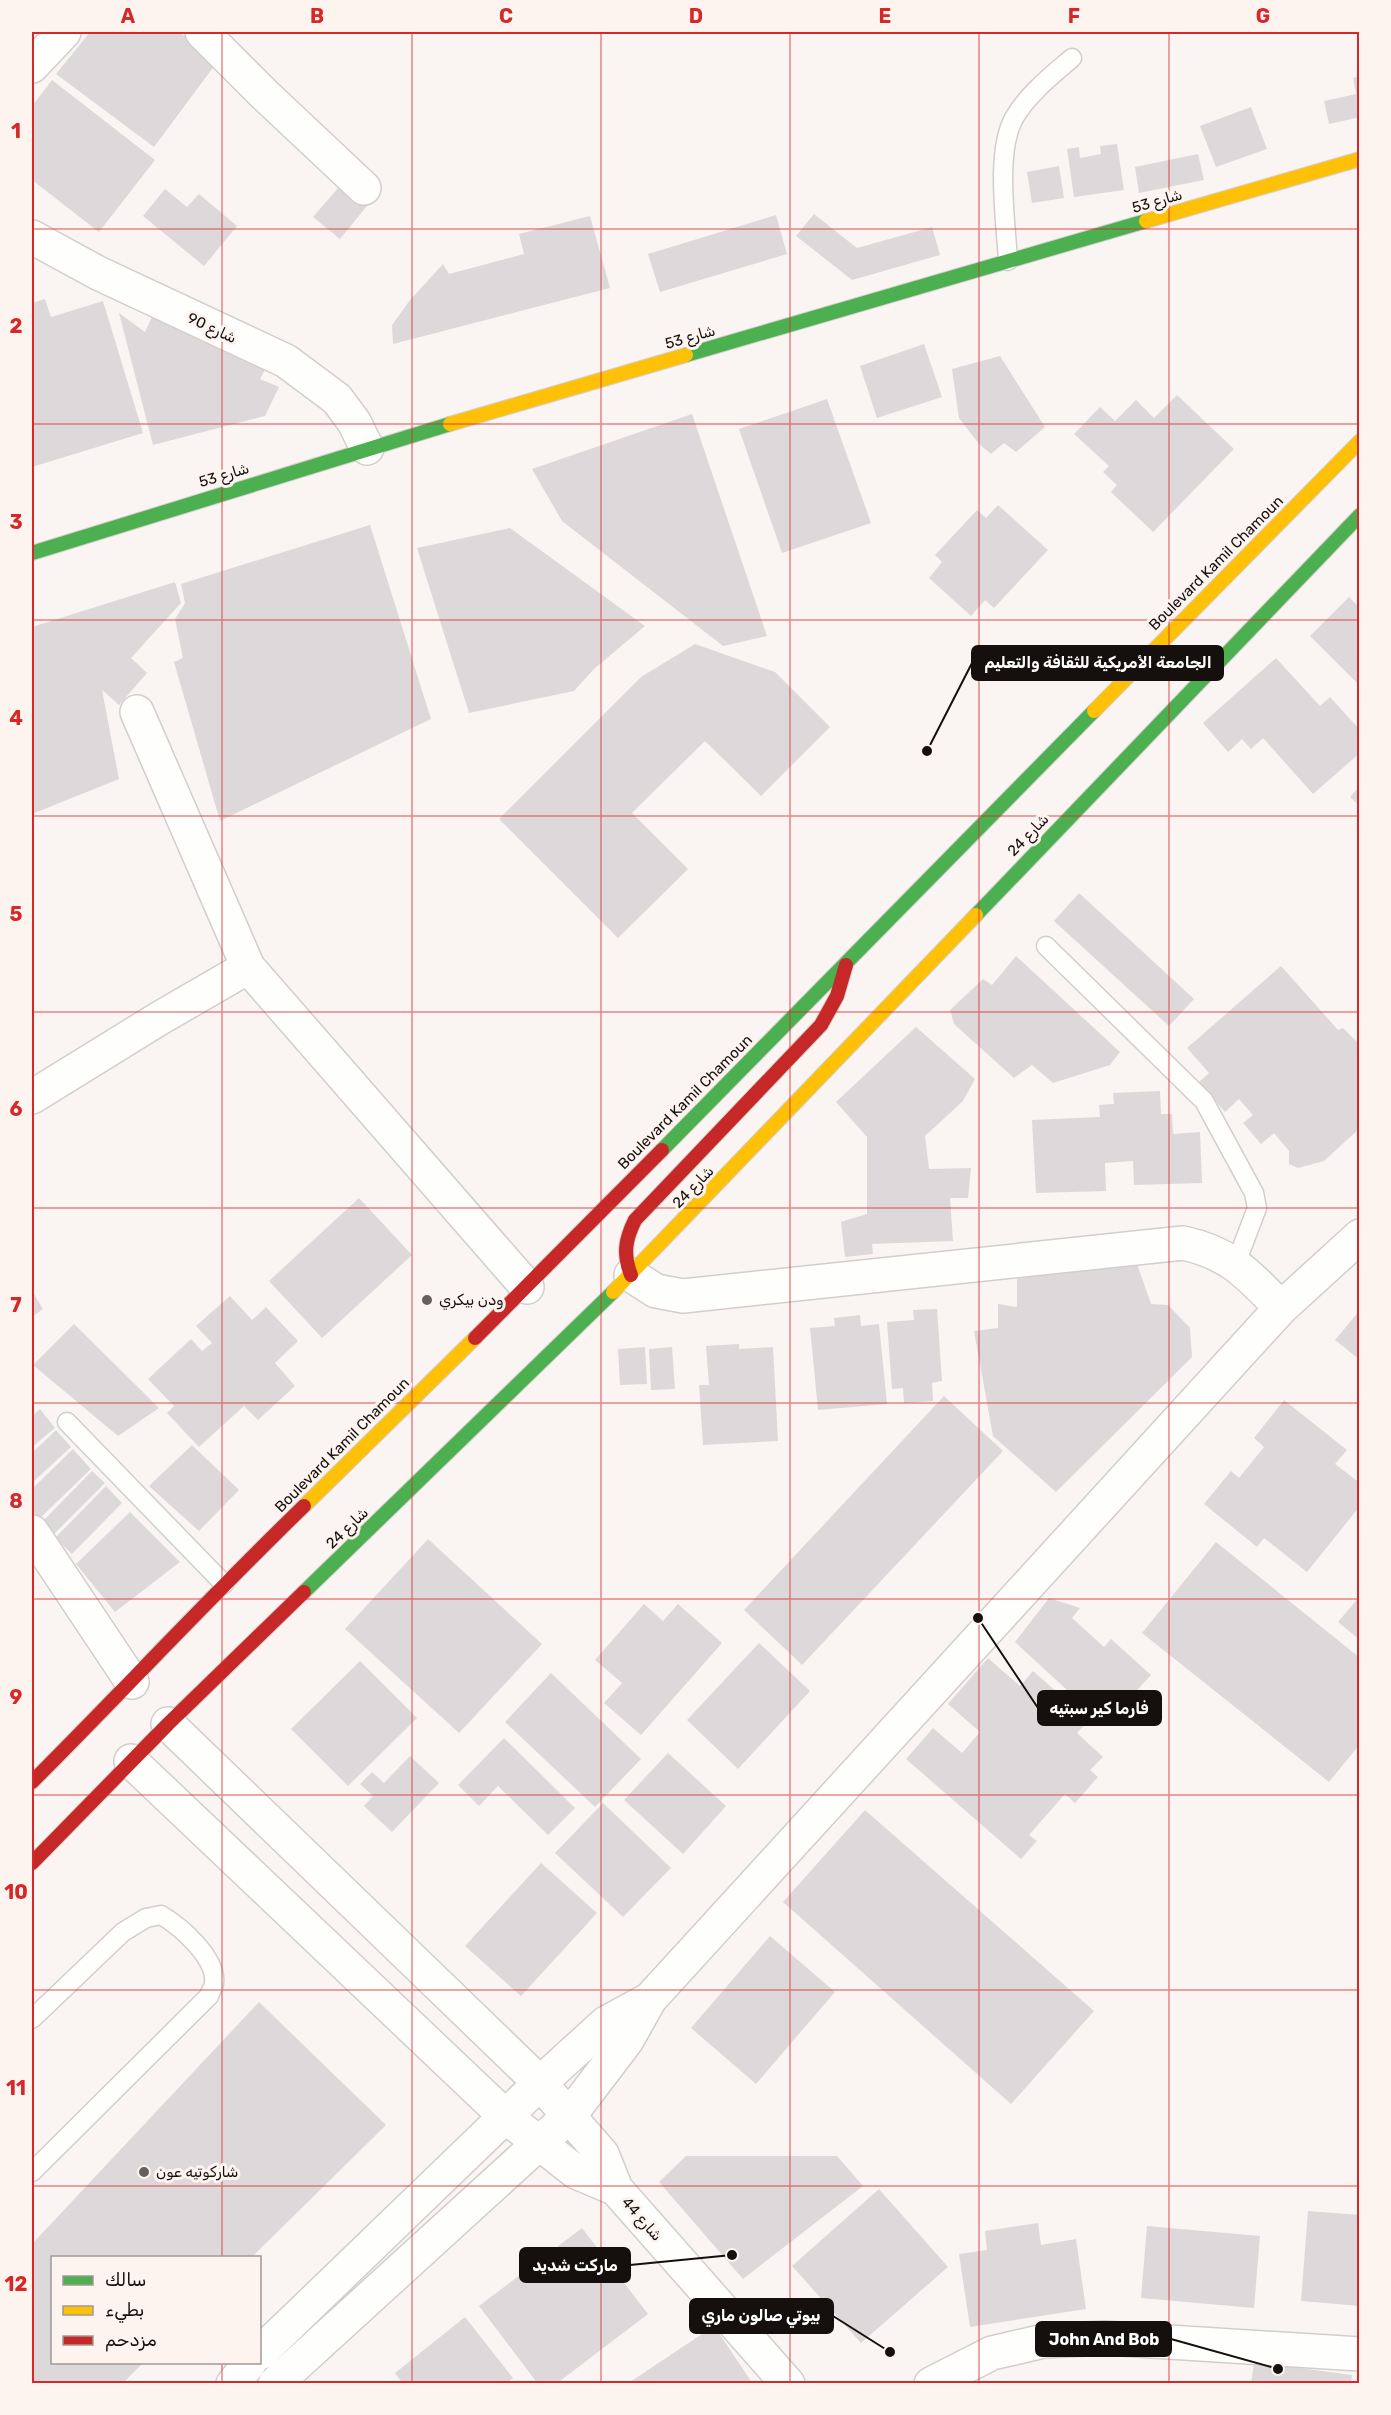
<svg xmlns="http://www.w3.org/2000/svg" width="1391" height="2415" viewBox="0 0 1391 2415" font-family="Rubik,'Noto Naskh Arabic',sans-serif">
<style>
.building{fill:#ddd9da}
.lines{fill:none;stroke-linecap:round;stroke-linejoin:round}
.lane-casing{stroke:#d2cecc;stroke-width:21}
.street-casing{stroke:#d2cecc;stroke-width:36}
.fast-casing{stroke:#d2cecc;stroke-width:16}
.slow-casing{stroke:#d2cecc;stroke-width:16}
.jam-casing{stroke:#d2cecc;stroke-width:16}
.lane{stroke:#fefefd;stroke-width:18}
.street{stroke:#fefefd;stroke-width:33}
.fast{stroke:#4caf50;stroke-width:14}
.slow{stroke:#ffc107;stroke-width:14}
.jam{stroke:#c62828;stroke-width:14}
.grid{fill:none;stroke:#d62828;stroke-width:1.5;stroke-opacity:0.55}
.poi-dot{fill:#65605e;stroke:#fdf4f0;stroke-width:2}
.labels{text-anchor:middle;stroke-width:6;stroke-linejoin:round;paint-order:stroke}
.street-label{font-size:15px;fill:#15100e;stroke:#fdf4f0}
.poi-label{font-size:15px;fill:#15100e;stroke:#fdf4f0;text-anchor:start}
.leader{fill:none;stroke:#15100e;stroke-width:2}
.callout-dot{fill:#15100e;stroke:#fdf4f0;stroke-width:2}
.callout{fill:#15100e;stroke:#15100e;stroke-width:2}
.callout-label{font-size:16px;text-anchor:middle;font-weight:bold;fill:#fff}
.neatline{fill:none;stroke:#d62828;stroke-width:2}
.grid-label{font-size:20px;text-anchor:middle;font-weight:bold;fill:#d62828}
</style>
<rect width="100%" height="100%" fill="#faf5f3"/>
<!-- building -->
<path class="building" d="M90,32H179L218,61L154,147L56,74Z
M1360,76V117L1329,124L1324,101L1356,94L1353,78Z
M52,80L155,160L99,232L32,180V106Z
M1251,107L1267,149L1216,167L1200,126Z
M1117,144L1124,190L1074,197L1067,149L1079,147L1080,158L1101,154L1100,146Z
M1198,154L1204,180L1139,193L1135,167Z
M1059,166L1064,198L1032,203L1027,172Z
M345,180L371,201L340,239L313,217Z
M165,189L187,207L199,194L237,226L204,266L143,216Z
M814,214L857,248L932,227L940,255L852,280L796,236Z
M776,215L787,254L660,292L648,254Z
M590,216L610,288L393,344L392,325L410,300L443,264L449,274L524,254L519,234Z
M45,299L51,317L103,301L143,433L32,467V303Z
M119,313L145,332L153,315L266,368L260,379L279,387L265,416L153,445Z
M924,344L942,397L877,418L860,366Z
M1000,356L1045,427L1016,452L1004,443L991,454L979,444L959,418L952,369Z
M1177,395L1234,449L1153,532L1111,492L1117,485L1103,472L1109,466L1074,434L1100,407L1115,421L1136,400L1154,418Z
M827,399L871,523L782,553L739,429Z
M692,414L767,636L723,646L562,521L532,469Z
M998,505L1048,550L994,608L985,600L971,616L929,578L942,562L935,555L977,510L986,518Z
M370,525L431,719L220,821L174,662L183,658L175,619L185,603L181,584Z
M510,528L645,626L593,670L574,691L469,713L417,548Z
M175,582L181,603L131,658L147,673L119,705L102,690L119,779L32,814V627Z
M1349,597L1360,608V686L1310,636Z
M695,644L775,672L830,727L761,796L705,741L632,813L688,869L618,938L499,819L641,677Z
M1276,658L1320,706L1330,697L1360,730V753L1313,794L1263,738L1251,749L1242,739L1228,752L1203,723Z
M1360,786V806L1350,797Z
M1079,893L1194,999L1169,1026L1054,921Z
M1016,956L1120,1052L1110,1065L1053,1083L1032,1065L1014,1078L954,1024L950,1010L983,979L992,985Z
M1281,966L1338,1030L1343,1028L1360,1045V1128L1324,1161L1298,1168L1289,1164V1151L1274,1133L1261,1144L1243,1123L1253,1115L1239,1099L1225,1112L1199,1082L1209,1073L1187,1048Z
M916,1027L975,1079L963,1101L925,1136L929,1169L971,1168L968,1198H950L953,1241L872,1244L873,1254L845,1257L841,1222L867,1214V1137L836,1102Z
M1160,1091L1161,1114H1172L1173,1134L1200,1132L1202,1183L1134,1185L1133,1161L1105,1163L1106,1191L1036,1193L1032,1120L1100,1117L1099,1105L1114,1104L1113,1093Z
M359,1198L412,1255L322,1338L269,1281Z
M1134,1255L1151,1304L1168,1305L1190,1328L1192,1357L1056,1492L993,1436L974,1331L998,1328V1304L1017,1307V1279Z
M32,1291L43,1309L32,1317Z
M230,1296L252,1320L266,1307L298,1341L275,1363L295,1386L258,1420L244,1406L199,1447L167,1413L174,1406L148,1379L191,1339L202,1351L212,1343L196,1326Z
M937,1309L942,1381L932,1383L933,1401L904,1403L903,1388L892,1389L887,1322L914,1320L913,1310Z
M1360,1310V1360L1335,1340Z
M860,1315L861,1326L879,1324L887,1404L818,1410L810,1328L835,1326L834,1318Z
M74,1324L159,1408L118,1436L33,1365Z
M739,1344V1349L773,1347L778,1441L703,1445L699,1385H709L706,1346Z
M645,1347L647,1384L620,1385L618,1349Z
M672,1347L675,1389L651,1390L649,1349Z
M944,1396L1003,1451L802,1665L744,1610Z
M1284,1400L1347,1450L1335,1464L1360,1483V1506L1307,1572L1264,1538L1257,1547L1204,1504L1231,1471L1239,1478L1264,1447L1254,1438Z
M40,1409L55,1428L32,1447V1416Z
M56,1430L71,1447L32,1483V1453Z
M192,1445L239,1490L199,1531L149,1486Z
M73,1449L91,1469L39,1519L32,1511V1489Z
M92,1471L105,1483L54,1534L42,1522Z
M106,1486L122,1503L72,1554L55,1538Z
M130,1512L180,1562L115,1612L76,1564Z
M428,1539L542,1644L459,1733L345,1629Z
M1216,1542L1360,1658V1744L1329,1782L1142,1633Z
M1360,1596V1640L1338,1622Z
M1049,1598L1080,1608L1072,1618L1104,1647L1111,1639L1151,1675L1105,1725L1015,1642Z
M644,1604L663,1621L678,1604L722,1643L641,1735L604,1703L622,1683L595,1660Z
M759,1643L810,1691L738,1769L687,1720Z
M988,1658L1020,1686L1033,1671L1089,1720L1077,1733L1103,1757L1090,1770L1098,1777L1075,1803L1065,1794L1029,1835L1037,1841L1021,1859L906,1759L933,1728L962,1753L980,1732L948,1704Z
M360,1661L417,1718L348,1786L291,1729Z
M551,1673L641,1759L595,1807L505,1722Z
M504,1738L575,1808L548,1835L498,1786L479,1806L458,1785Z
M668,1753L726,1806L683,1854L624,1800Z
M410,1756L439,1783L392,1832L364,1806L373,1796L360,1784L372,1772L384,1783Z
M603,1803L671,1868L623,1917L555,1853Z
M865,1810L1094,2011L1011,2104L783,1902Z
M541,1863L597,1913L521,1996L465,1946Z
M770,1936L835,1992L756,2084L691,2028Z
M259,2002L386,2125L251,2258H52V2362H144L122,2384H32V2244Z
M686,2156H837L863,2186L743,2279L659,2182Z
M879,2189L948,2267L861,2343L792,2266Z
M1308,2211L1360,2215V2306L1301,2301Z
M1038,2223L1041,2245L1076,2239L1086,2309L970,2327L959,2254L987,2250L985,2231Z
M1147,2226L1260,2236L1254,2308L1141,2298Z
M582,2228L648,2314L556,2384H538L479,2306Z
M465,2317L513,2378L506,2384H403L395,2373Z
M714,2326L753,2384H627Z
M1254,2362L1352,2375L1351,2384H1251Z"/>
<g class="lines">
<!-- lane casing -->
<g class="lane-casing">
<path id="lane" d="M1008,261C1006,222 995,153 1014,118C1028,94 1051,76 1072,58
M1046,946L1204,1101L1254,1193L1257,1208L1236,1263
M67,1422L224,1584
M32,2019L123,1932L146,1918L161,1915C180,1926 217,1958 214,1983C214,1987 210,1992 209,1996L32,2172"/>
</g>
<!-- street casing -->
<g class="street-casing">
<path id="street" d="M202,32L264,94L364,188
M32,66L64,32
M32,237L98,273L286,361L337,399L354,422L367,448
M137,712L248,967
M32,1097L160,1018L248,967L527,1287
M631,1275L656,1291L683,1296L1183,1243C1230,1253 1248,1274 1281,1308
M32,1532L132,1682
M168,1724L540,2083L602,2154L616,2189L788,2384
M131,1761L506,2117L576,2172L616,2189
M260,2353L540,2083L606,2023L650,1999
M233,2384L250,2362
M275,2384L570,2115L627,2040L650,1999L1281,1308L1360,1236
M931,2384L992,2353L1044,2341L1105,2338L1360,2354"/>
</g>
<!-- fast casing -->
<g class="fast-casing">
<path id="fast" d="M686,355L1146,221
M32,553L450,424
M976,915L1360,515
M662,1150L1094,711
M304,1592L613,1292"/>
</g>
<!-- slow casing -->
<g class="slow-casing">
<path id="slow" d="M1146,221L1360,159
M450,424L686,355
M1094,711L1360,441
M613,1292L976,915
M304,1506L475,1338"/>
</g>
<!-- jam casing -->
<g class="jam-casing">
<path id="jam" d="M631,1275C623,1254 625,1240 635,1220L821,1025L837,996L846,965
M475,1338L662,1150
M32,1782C123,1691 211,1596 304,1506
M32,1863L168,1724L304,1592"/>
</g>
<!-- lane -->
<use href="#lane" class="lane"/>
<!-- street -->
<use href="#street" class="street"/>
<!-- fast -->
<use href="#fast" class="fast"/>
<!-- slow -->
<use href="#slow" class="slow"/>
<!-- jam -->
<use href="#jam" class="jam"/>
</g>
<!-- grid -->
<path class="grid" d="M222,32V2258M412,32V2384M601,32V2384M790,32V2384M979,32V2384M1169,32V2384M32,229H1360M32,424H1360M32,620H1360M32,816H1360M32,1012H1360M32,1208H1360M32,1403H1360M32,1599H1360M32,1795H1360M32,1990H1360M32,2186H1360M222,2362V2384"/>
<!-- markers -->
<g class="poi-dot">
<circle cx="427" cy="1300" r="6"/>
<circle cx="144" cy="2172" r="6"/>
</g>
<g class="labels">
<!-- street labels -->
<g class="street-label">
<text transform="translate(1157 201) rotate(-16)" y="5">شارع 53</text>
<text transform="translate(212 328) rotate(25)" y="5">شارع 90</text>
<text transform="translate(690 337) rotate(-16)" y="5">شارع 53</text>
<text transform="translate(224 475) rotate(-17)" y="5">شارع 53</text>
<text transform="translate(1216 563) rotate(-45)" y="5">Boulevard Kamil Chamoun</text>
<text transform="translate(1028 835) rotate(-46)" y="5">شارع 24</text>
<text transform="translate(685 1102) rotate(-45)" y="5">Boulevard Kamil Chamoun</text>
<text transform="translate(693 1187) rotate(-46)" y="5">شارع 24</text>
<text transform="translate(342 1445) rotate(-45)" y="5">Boulevard Kamil Chamoun</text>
<text transform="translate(347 1528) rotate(-44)" y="5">شارع 24</text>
<text transform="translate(642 2219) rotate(49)" y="5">شارع 44</text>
</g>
<!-- poi labels -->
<g class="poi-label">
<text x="439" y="1305">ودن بيكري</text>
<text x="156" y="2177">شاركوتيه عون</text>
</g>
</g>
<!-- callouts -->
<path class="leader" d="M927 751L972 663M978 1618L1038 1708M732 2255L630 2265M890 2352L833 2316M1278 2369L1171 2339"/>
<g class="callout-dot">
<circle cx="927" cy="751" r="6"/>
<circle cx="978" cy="1618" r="6"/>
<circle cx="732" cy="2255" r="6"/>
<circle cx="890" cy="2352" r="6"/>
<circle cx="1278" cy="2369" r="6"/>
</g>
<g class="callout">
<rect x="972" y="646" width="251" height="34" rx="6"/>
<rect x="1038" y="1691" width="123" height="34" rx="6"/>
<rect x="520" y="2248" width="110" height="34" rx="6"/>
<rect x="690" y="2299" width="143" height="34" rx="6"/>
<rect x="1036" y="2322" width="135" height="34" rx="6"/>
</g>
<g class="callout-label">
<text x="1098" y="668">الجامعة الأمريكية للثقافة والتعليم</text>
<text x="1099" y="1714">فارما كير سبتيه</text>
<text x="575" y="2271">ماركت شديد</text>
<text x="761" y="2321">بيوتي صالون ماري</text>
<text x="1104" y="2345">John And Bob</text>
</g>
<!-- border -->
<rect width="1391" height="2415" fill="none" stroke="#fdf4f0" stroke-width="66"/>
<!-- legend -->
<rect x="51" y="2256" width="210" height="108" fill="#fdf4f0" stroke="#a09996" stroke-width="1.5"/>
<rect x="63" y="2276" width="30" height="9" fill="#4caf50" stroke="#a09996" stroke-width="1.5"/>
<text x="105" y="2286" font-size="18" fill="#15100e">سالك</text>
<rect x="63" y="2306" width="30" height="9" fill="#ffc107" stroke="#a09996" stroke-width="1.5"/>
<text x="105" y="2316" font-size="18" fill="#15100e">بطيء</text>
<rect x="63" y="2336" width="30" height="9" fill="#c62828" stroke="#a09996" stroke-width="1.5"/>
<text x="105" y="2346" font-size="18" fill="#15100e">مزدحم</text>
<rect x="33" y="33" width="1325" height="2349" class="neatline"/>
<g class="grid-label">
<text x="128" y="23">A</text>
<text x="317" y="23">B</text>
<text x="506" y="23">C</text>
<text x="696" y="23">D</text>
<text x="885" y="23">E</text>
<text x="1074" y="23">F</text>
<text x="1263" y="23">G</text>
<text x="16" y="138">1</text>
<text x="16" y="333">2</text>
<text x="16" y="529">3</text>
<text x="16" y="725">4</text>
<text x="16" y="921">5</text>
<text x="16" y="1116">6</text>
<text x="16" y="1312">7</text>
<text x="16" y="1508">8</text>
<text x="16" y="1704">9</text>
<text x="16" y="1899">10</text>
<text x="16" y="2095">11</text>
<text x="16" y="2291">12</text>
</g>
</svg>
